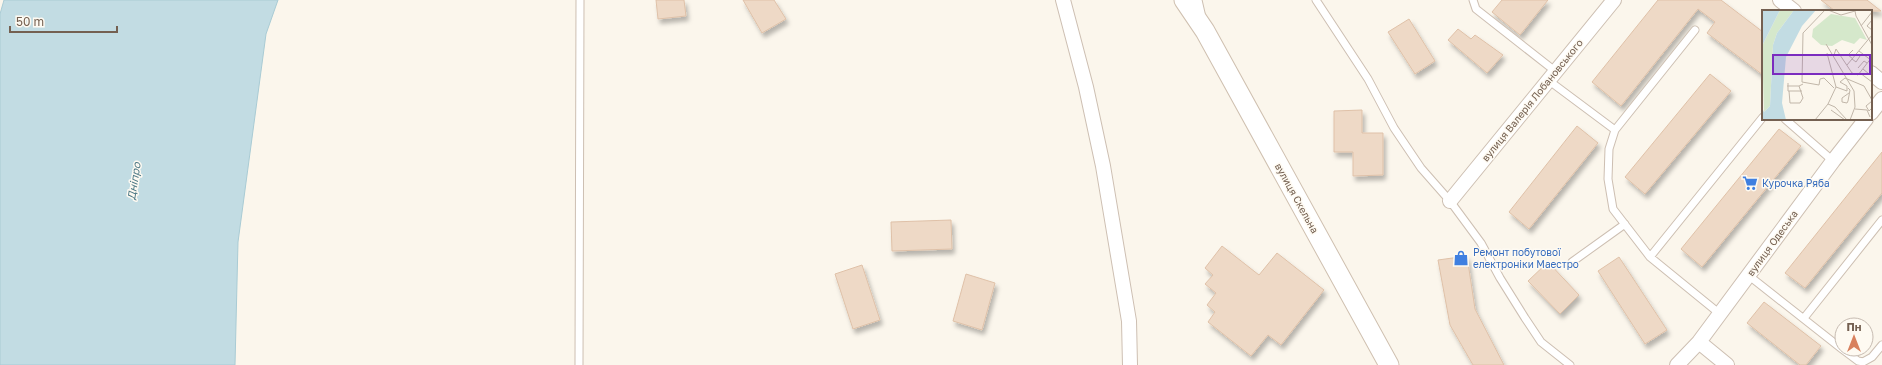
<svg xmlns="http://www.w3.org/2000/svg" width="1882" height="365" viewBox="0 0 1882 365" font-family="'Golos Text',sans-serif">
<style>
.water{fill:#c2dce3;stroke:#a9cbd4}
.building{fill:#eed9c6;stroke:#dfc1a8;filter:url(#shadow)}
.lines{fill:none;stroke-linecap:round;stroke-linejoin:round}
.lane-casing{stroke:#cdbfb2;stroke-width:9}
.street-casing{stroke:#cdbfb2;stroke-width:16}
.secondary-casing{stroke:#cfc0b0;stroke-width:21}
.lane{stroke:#fff;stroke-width:7}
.street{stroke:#fff;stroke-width:14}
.secondary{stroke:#fff;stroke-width:19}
.labels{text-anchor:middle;stroke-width:3;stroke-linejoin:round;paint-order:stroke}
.street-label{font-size:10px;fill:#746051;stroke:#fefaf2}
.shop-label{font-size:10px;fill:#366cbe;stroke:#fefaf2;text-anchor:start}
.water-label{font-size:11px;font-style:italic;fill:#4c7885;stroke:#fefaf2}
.inset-road{fill:none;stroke:#c1b6a9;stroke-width:1}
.view{fill:#7b2cbf;fill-opacity:0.15;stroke:#7b2cbf;stroke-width:2}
.inset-edge{fill:none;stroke:#746051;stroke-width:2}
</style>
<defs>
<filter id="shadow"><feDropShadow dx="2.5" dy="4.5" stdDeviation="2" flood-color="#0004"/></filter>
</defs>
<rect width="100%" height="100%" fill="#fbf6ec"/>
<!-- water -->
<path class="water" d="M4,0H278L266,34L238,242L235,365H0V14Z"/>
<!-- building -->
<path class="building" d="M656,0H684L686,16L658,19Z
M743,0H774L786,19L762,33Z
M1502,0H1548L1520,35L1492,12Z
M1658,0H1721L1763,32V75L1707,33L1715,22L1698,9L1621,106L1592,82Z
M1821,0H1867L1881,11H1835Z
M1409,19L1435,61L1415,74L1388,32Z
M1458,29L1471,39L1475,35L1503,55L1487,73L1448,40Z
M1710,74L1731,91L1645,194L1625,177Z
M1362,110V133H1383V175L1353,176V152H1334V111Z
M1577,126L1598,143L1529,229L1509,212Z
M1779,129L1801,146L1702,267L1681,249Z
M1882,152V193L1805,288L1785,273Z
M951,220L952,249L892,251L891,222Z
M1222,246L1259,275L1277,253L1324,290L1281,345L1268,335L1251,356L1208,322L1215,312L1207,305L1216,293L1205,284L1213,275L1205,268Z
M1467,256L1475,309L1504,365H1473L1450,325L1438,260Z
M1619,257L1667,330L1645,344L1598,271Z
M1548,262L1579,295L1560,314L1528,281Z
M862,265L880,320L853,329L835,274Z
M966,274L995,283L982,330L953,321Z
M1764,302L1821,346L1806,365H1800L1747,323Z"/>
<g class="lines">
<!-- lane casing -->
<g class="lane-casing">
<path id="lane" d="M1198,0L1201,13
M1316,0L1368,79L1394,128L1421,168L1450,201L1481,243L1500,278L1525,318L1541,342L1570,365
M1473,0L1476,9L1555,71
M1548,80L1615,130L1695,30
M1785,119L1833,161
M1615,130L1609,149L1608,179L1613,209L1650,257L1720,314
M1650,257L1763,117
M1572,262L1625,224
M1748,275L1842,349
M1804,318L1882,220
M1842,349L1858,361L1863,362L1872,357L1882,345
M579,365L580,0"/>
</g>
<!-- street casing -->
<g class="street-casing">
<path id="street" d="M1063,0L1086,87L1103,166L1129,321L1130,365
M1780,0L1794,11
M1871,73L1882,82
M1871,113L1882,99
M1450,201L1614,0
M1699,342L1727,365
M1677,365L1699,342L1833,161L1866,119"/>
</g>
<!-- secondary casing -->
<g class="secondary-casing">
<path id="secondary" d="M1184,0L1205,31L1389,365"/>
</g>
<!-- lane -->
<use href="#lane" class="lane"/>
<!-- street -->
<use href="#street" class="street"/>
<!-- secondary -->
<use href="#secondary" class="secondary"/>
</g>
<!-- icons -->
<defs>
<g id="supermarket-bare" transform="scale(1.2)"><path d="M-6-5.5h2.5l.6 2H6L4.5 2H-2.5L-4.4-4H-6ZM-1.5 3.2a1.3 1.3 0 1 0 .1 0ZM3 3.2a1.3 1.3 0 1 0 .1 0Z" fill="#3f7fe0" stroke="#fefaf2" stroke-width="2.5" paint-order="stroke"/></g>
<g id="shop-bare" transform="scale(1.2)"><path d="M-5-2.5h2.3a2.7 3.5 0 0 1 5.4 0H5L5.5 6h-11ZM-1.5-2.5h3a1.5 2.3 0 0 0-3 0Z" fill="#3f7fe0" stroke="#fefaf2" stroke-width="2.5" paint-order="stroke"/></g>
</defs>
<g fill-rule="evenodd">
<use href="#supermarket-bare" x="1750" y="183"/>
<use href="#shop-bare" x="1461" y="258"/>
</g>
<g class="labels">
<!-- street labels -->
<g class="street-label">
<text transform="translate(1532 100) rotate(-51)" y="4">вулиця Валерія Лобановського</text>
<text transform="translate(1297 198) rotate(61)" y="4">вулиця Скельна</text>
<text transform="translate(1772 243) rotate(-54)" y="4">вулиця Одеська</text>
</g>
<!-- shop labels -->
<g class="shop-label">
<text x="1762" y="187">Курочка Ряба</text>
<text x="1473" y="256">Ремонт побутової<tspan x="1473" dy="12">електроніки Маестро</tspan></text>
</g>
<!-- water labels -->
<g class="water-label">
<text transform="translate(134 181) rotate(-81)" y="4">Дніпро</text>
</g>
</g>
<!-- overview -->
<g transform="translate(1762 10)">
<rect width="110" height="110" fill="#fbf6ec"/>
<path d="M18,0H32L15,23L11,35L8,96L2,102L0,36ZM69,4L93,8L105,30L98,28L92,34L80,30L70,36L59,35L50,27L51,19Z" fill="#d5e8cb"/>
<path d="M0,0H18L0,36ZM32,0H54L40,16L24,47L20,93L24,110H0V98L2,102L8,96L11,35L15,23Z" fill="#c2dce3"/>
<path class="inset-road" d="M63,0L41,23L40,72L57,75L58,69L62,68L72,78M66,0L79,5L93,1M93,1L94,6L110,35M110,10L105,16L110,20M99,16L110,2M64,34L92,81L93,97L88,110M91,40L86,45L91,49M97,41L110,51M65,43L74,77L66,94L73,97L85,110M72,45L74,39L90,63L96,65L110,47M90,49L94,52L98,46M85,55L110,25M96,58L102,51L105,53M101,59L107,64L110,59M98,63L110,72M26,73V81H40M25,76H37L41,74M74,77L85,81V76L78,72L83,68L102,76L110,90M86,78L88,80L86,91L85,93L80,92V88L87,83M27,81L28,93H38L41,88L37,76M110,91L104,96L107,101L110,98M93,99L105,100L108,107M69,100L83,110M53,110L66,94"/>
<path class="view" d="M11,45H108V64H11Z"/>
<rect width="110" height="110" class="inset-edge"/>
</g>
<!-- north arrow -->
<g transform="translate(1854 337)"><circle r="19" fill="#fefaf2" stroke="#c7bcb2"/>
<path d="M0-3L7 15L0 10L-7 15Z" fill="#d8815e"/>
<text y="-6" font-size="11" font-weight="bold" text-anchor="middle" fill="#746051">Пн</text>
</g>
<!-- scale -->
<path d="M10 26v6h107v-6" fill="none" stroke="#746051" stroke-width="2"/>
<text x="16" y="26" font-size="12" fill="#746051" stroke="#fefaf2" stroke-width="3" paint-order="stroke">50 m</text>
</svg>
